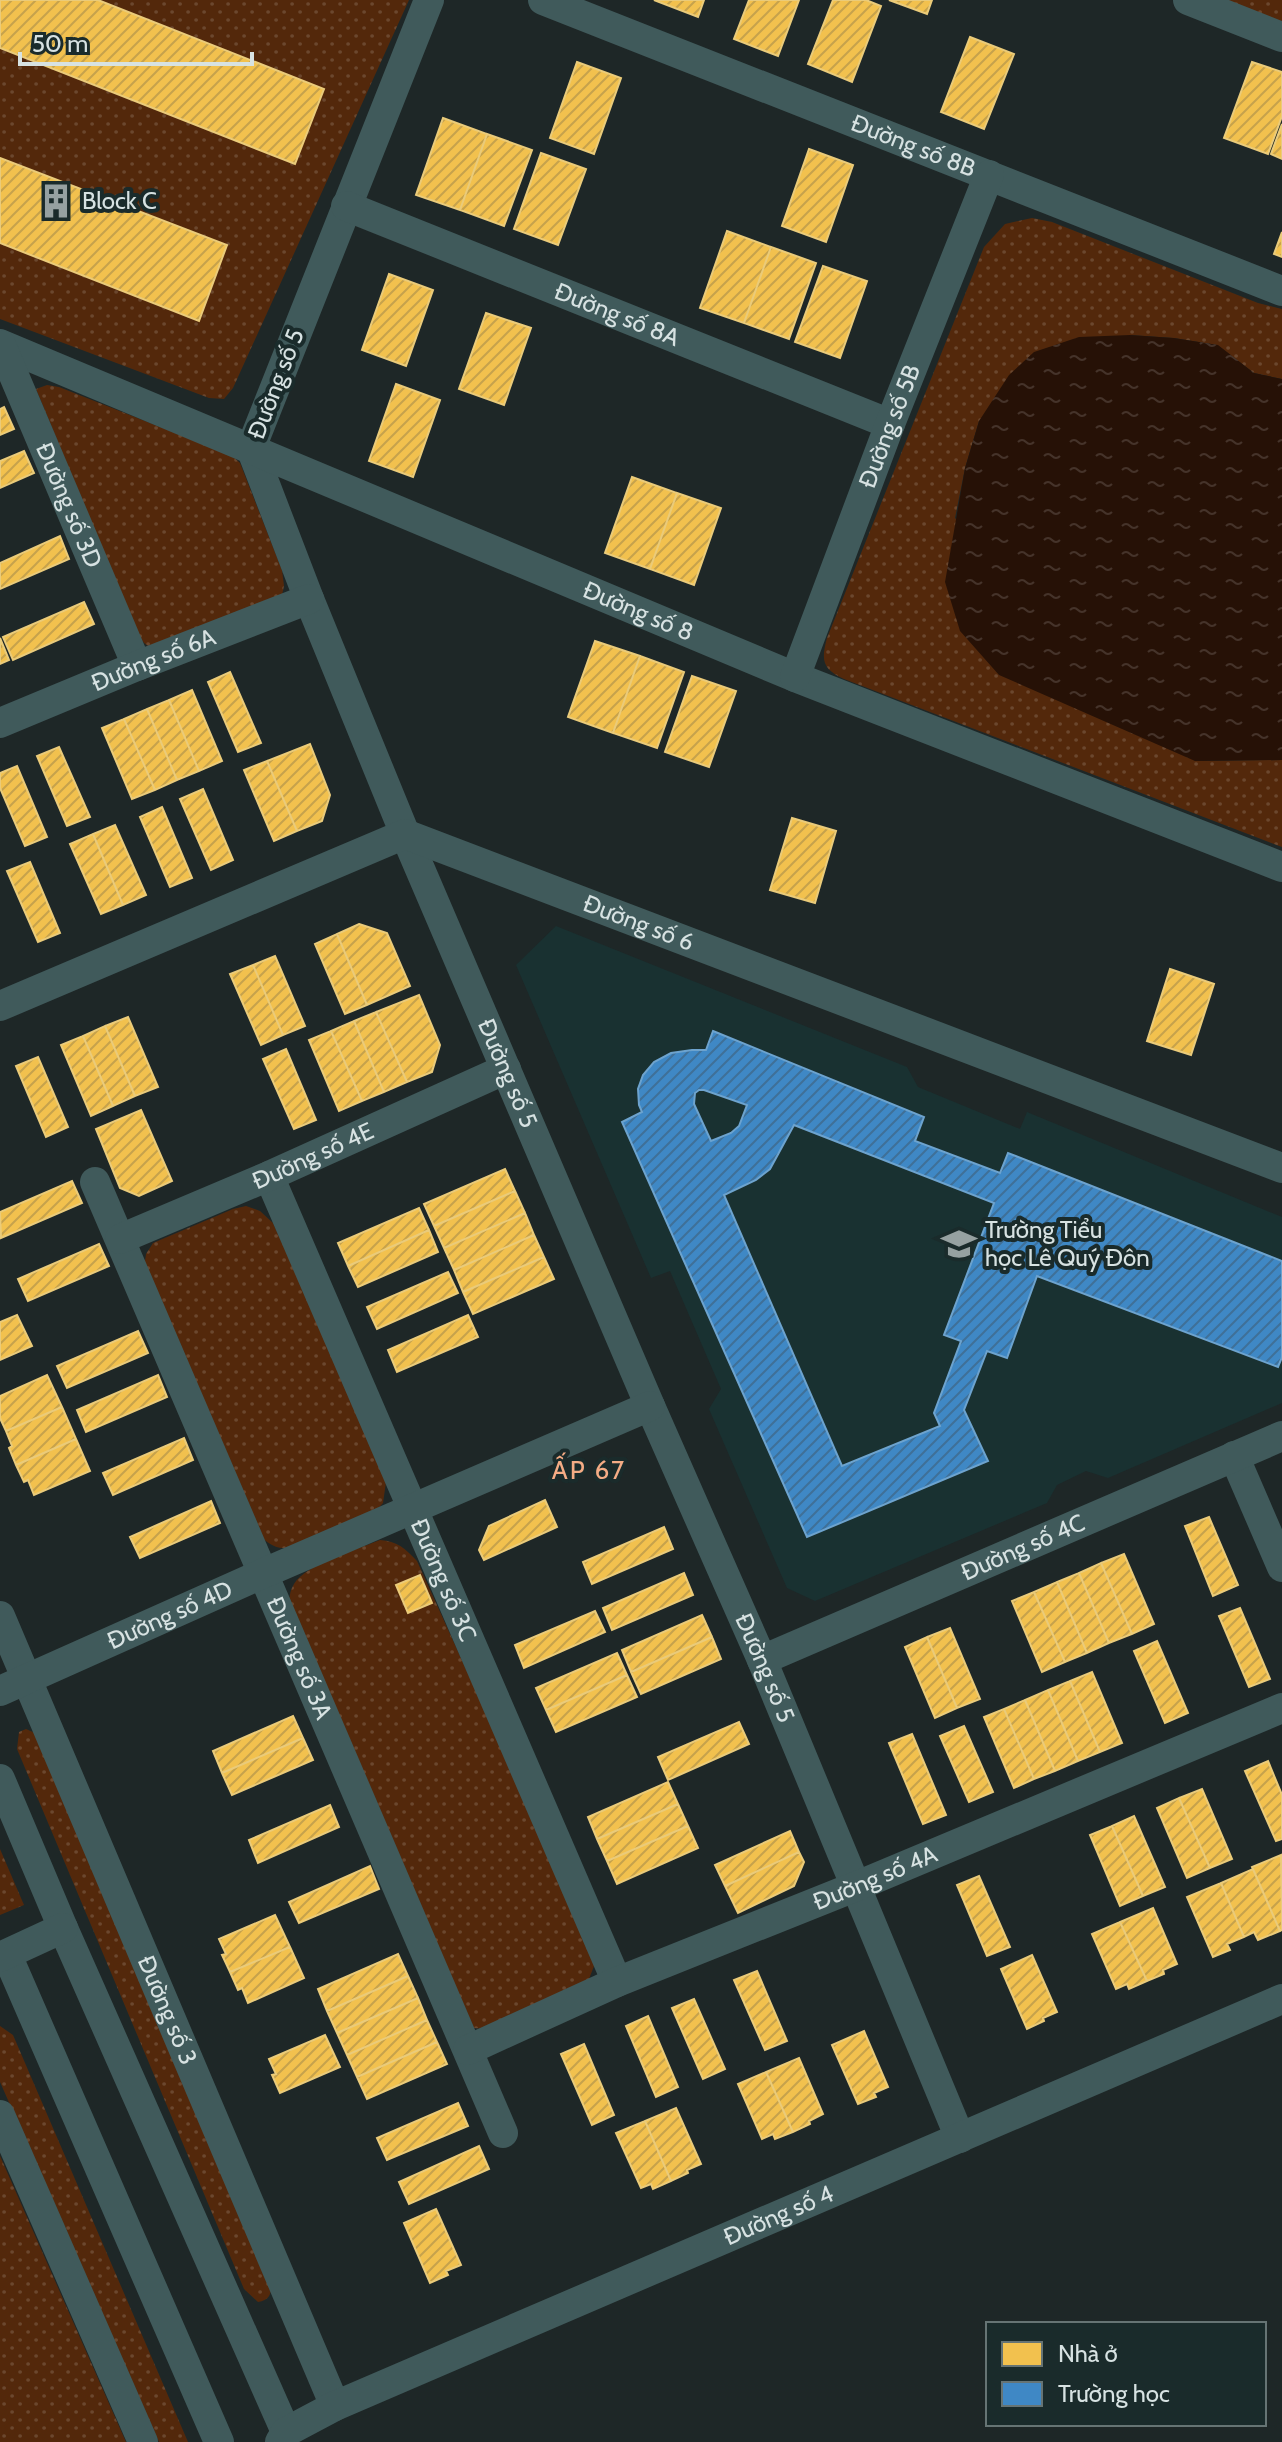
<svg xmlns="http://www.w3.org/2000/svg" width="1282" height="2442" viewBox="0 0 1282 2442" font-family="Cabin,sans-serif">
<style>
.built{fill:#193131}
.grass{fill:url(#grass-dots)}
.water{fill:url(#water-ripples)}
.homes{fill:url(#homes-hatch);stroke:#eacb7a;stroke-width:2}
.schools{fill:url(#schools-hatch);stroke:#6da3ce;stroke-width:2;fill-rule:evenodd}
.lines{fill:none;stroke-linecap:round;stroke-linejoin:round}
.minor{stroke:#405a5b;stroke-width:30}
.labels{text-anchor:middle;stroke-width:8;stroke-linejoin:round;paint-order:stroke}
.street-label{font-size:24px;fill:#d7e2e2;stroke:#1a2b2b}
.poi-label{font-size:24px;fill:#d7e2e2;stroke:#1a2b2b;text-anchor:start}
.neighbourhood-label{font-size:26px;letter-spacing:2px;fill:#f4ac85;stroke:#1a2b2b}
</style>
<defs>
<pattern id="grass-dots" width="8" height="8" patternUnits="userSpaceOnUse" patternTransform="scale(2)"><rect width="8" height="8" fill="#53280b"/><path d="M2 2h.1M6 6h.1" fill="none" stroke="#6b472e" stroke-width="1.8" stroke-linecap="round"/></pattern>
<pattern id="water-ripples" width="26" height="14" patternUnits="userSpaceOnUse" patternTransform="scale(2)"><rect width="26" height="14" fill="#261106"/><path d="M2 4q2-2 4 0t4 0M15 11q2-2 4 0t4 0" fill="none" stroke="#45332a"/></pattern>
<pattern id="homes-hatch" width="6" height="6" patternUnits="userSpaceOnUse" patternTransform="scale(2)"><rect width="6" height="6" fill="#f2c14e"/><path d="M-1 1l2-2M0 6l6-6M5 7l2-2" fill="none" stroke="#c6a24c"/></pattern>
<pattern id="schools-hatch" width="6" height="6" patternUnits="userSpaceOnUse" patternTransform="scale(2)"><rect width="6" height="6" fill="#3f88c5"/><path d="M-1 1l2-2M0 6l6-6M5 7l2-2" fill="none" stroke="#3f7098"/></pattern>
</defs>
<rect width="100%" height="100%" fill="#1e2727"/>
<!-- built -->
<path class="built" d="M556,926L907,1067L918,1087L1020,1129L1027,1112L1282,1217V1403L1108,1478L1086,1471L1057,1485L1047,1503L815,1601L787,1588L709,1409L721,1389L670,1271L651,1278L516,965Z"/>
<!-- grass -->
<path class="grass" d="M0,0H409L233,388L224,399L209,398L0,319Z
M1213,0H1282V28Z
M1032,218L1052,222L1258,303L1282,309V379L1254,373L1217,345L1174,338L1130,335L979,421L965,468L955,518L1195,761L1282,760V847L844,679C822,669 821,660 827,638L984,247L1005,224Z
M47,385L59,387L231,455L240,463L282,570L284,586L282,595L151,648L144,643L137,633L36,389Z
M246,1206L260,1211L273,1223L387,1475L383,1503L374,1513C354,1522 303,1549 283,1548C274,1548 267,1542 260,1536L144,1268L146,1254L153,1243L233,1209Z
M380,1540C397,1541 405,1548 417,1561L595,1954L594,1966L589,1979L485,2029L474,2028L290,1609C289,1600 289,1592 294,1584C306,1564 358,1549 380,1540Z
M26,1729L35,1733L272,2286C270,2296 269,2300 258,2302L244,2289L17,1749L19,1732Z
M0,1849L24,1905L0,1915Z
M0,2026L13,2035L188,2442H159L0,2082Z
M0,2156L126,2442H0Z"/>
<!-- water -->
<path class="water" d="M1130,335L1174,338L1218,345L1254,373L1282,379V760L1195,761L999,675L960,631L945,582L965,468L979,421L1009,375L1034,352L1079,337Z"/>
<!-- homes -->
<path class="homes" d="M0,0H98L324,89L295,164L0,48Z
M654,0H704L698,17Z
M749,0H799L778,56L734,39Z
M833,0H866L881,6L852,82L808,64Z
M889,0H932L927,14Z
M970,37L1014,54L984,129L941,112Z
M577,62L621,78L594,154L550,138Z
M1252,62L1282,72V116L1268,154L1224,138Z
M443,118L487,134L460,210L416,195Z
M1282,124V159L1271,154Z
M487,134L532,150L504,226L460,210Z
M809,149L853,165L826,242L782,226Z
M541,153L586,169L558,245L514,229Z
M0,158L227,245L199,321L0,243Z
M727,231L771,247L744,323L700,308Z
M1282,232V257L1274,254Z
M771,247L816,263L789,339L744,323Z
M823,266L867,281L840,358L795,342Z
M389,274L433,290L406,366L362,350Z
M486,313L531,328L504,405L459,389Z
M396,384L440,400L413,477L369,461Z
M4,407L14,429L0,435V409Z
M24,451L34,473L0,488V461Z
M632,477L677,493L650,569L605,553Z
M677,493L721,508L694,585L650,569Z
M60,536L69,559L0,589V563Z
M84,602L94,624L13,660L3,637Z
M0,638L9,660L0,664Z
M595,641L640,656L613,733L568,717Z
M640,656L684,672L657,748L613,733Z
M230,672L261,743L238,752L208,682Z
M692,676L736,691L709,767L665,752Z
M192,690L222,761L199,771L169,700Z
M169,700L199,771L177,780L147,709Z
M147,709L177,780L155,790L124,719Z
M124,719L155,790L132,799L102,728Z
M310,744L330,795L322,821L297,831L267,761Z
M59,747L90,817L67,826L37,756Z
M267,761L297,831L274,841L244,770Z
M17,766L47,837L25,846L0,788V773Z
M203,789L233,860L211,870L180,799Z
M162,807L192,878L170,887L140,817Z
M792,818L836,831L815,903L770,890Z
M115,825L146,895L123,905L93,834Z
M93,834L123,905L101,914L70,844Z
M30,862L60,933L38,942L7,871Z
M359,924L387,933L410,986L367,1005L337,934Z
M337,934L367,1005L345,1014L315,944Z
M275,956L305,1026L283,1035L253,965Z
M253,965L283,1035L261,1045L230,974Z
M1170,969L1214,984L1191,1055L1147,1041Z
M419,995L440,1045L432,1072L407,1082L376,1012Z
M376,1012L407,1082L384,1092L354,1021Z
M128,1017L158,1087L135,1096L105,1026Z
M354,1021L384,1092L362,1101L331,1031Z
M105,1026L135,1096L113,1106L83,1036Z
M331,1031L362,1101L339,1111L309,1040Z
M83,1036L113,1106L91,1116L61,1045Z
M286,1049L316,1120L294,1129L263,1059Z
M38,1057L68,1127L46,1137L16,1066Z
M141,1110L172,1181L139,1196L120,1188L96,1129Z
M505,1169L515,1191L434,1226L424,1204Z
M72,1181L82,1203L1,1238L0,1212Z
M515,1191L525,1213L444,1248L434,1226Z
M419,1208L429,1230L348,1266L338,1243Z
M525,1213L534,1235L454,1270L444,1248Z
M429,1230L438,1252L358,1287L348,1266Z
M534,1235L544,1257L463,1292L454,1270Z
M99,1244L109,1266L28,1301L18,1279Z
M544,1257L554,1279L473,1314L463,1292Z
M448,1272L458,1293L377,1329L367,1307Z
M17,1315L32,1346L0,1360V1322Z
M468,1315L478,1337L397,1372L388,1350Z
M138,1331L148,1353L67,1388L57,1366Z
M47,1375L62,1407L6,1431L0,1418V1396Z
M158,1375L167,1397L86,1432L77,1410Z
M62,1407L76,1439L16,1465L9,1448L12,1446L6,1431Z
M184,1438L193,1460L113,1495L103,1473Z
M76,1439L90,1471L34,1495L28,1480L24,1482L16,1465Z
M545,1500L557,1527L484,1560L479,1550L489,1526Z
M211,1501L220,1523L140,1558L130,1537Z
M1209,1517L1238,1585L1213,1596L1185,1526Z
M664,1527L673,1549L592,1584L583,1562Z
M1124,1554L1154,1624L1132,1634L1101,1563Z
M1101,1563L1132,1634L1109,1643L1079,1573Z
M684,1573L693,1595L612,1630L603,1608Z
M1079,1573L1109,1643L1087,1653L1057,1582Z
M420,1575L432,1603L408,1613L396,1585Z
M1057,1582L1087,1653L1065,1662L1034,1592Z
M1034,1592L1065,1662L1042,1672L1012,1601Z
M1240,1608L1270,1679L1249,1687L1219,1616Z
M595,1611L605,1632L524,1668L515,1645Z
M702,1615L712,1637L631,1672L622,1650Z
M950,1628L980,1699L957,1708L927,1637Z
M712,1637L721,1659L641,1694L631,1672Z
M927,1637L957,1708L935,1718L905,1647Z
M1157,1641L1188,1713L1165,1723L1134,1651Z
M617,1653L627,1675L546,1710L536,1688Z
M1092,1672L1122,1743L1100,1752L1070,1681Z
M627,1675L637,1697L556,1732L546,1710Z
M1070,1681L1100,1752L1078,1761L1048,1690Z
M1048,1690L1078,1761L1055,1771L1025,1700Z
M1025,1700L1055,1771L1034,1779L1004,1709Z
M1004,1709L1034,1779L1014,1788L984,1717Z
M293,1716L303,1738L222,1773L213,1751Z
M739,1722L749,1744L668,1780L658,1757Z
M964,1726L993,1792L969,1802L940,1736Z
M912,1734L946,1815L923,1824L889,1743Z
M303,1738L313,1760L232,1795L222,1773Z
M1268,1761L1282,1795V1839L1276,1841L1245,1771Z
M668,1782L678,1804L597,1839L588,1817Z
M1202,1789L1232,1859L1210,1868L1179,1798Z
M1179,1798L1210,1868L1187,1878L1157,1808Z
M678,1804L688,1826L607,1861L597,1839Z
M330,1805L339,1827L258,1863L249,1840Z
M1134,1816L1165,1887L1143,1896L1112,1826Z
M688,1826L698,1848L617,1884L607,1861Z
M1112,1826L1143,1896L1120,1906L1090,1835Z
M790,1831L799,1852L725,1886L715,1865Z
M799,1852L804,1862L794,1886L738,1913L725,1886Z
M1281,1855L1282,1930L1280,1931L1252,1867Z
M370,1866L379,1889L299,1923L289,1902Z
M1253,1869L1280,1931L1258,1940L1254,1932L1244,1937L1221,1883Z
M979,1876L1010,1947L987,1956L957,1885Z
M1221,1883L1244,1937L1227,1944L1230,1950L1213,1957L1187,1897Z
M1153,1908L1177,1964L1163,1970L1164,1974L1147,1981L1120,1922Z
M275,1915L290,1947L230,1972L222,1955L226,1954L219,1939Z
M1120,1922L1147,1981L1129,1989L1127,1984L1116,1989L1092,1934Z
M290,1947L304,1978L248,2003L242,1988L238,1990L230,1972Z
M398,1954L408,1976L327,2011L318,1989Z
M1032,1955L1057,2012L1043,2018L1044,2021L1027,2029L1001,1969Z
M757,1971L787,2041L765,2050L734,1980Z
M408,1976L418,1998L337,2033L327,2011Z
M418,1998L427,2020L347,2055L337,2033Z
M694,1999L725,2069L703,2079L672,2008Z
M648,2016L678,2087L656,2097L626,2026Z
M427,2020L437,2042L357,2077L347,2055Z
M864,2031L888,2087L874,2093L876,2097L858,2104L832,2045Z
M325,2035L340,2067L280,2093L272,2075L276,2074L269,2059Z
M437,2042L447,2064L367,2099L357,2077Z
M584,2044L614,2115L592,2125L561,2054Z
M799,2058L823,2114L809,2121L810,2124L793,2132L766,2072Z
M766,2072L793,2132L775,2139L773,2134L762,2139L738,2084Z
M458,2103L468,2126L387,2160L377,2138Z
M676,2108L701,2164L687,2170L688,2173L671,2181L645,2121Z
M645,2121L671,2181L653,2189L651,2184L641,2188L616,2133Z
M479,2146L489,2169L409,2204L399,2182Z
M436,2209L461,2265L446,2271L448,2275L430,2283L404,2223Z"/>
<!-- schools -->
<path class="schools" d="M713,1031L924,1117L915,1141L1000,1173L1008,1153L1282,1261V1357L1278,1367L1037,1276L1007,1358L987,1351L964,1410L988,1461L807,1537L622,1122L642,1112L639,1105L638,1089L643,1075L654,1062L671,1053L692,1050H706ZM699,1090H704L747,1105L739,1126L731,1133L711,1141L694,1104L695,1093ZM794,1125L994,1203L944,1335L961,1341L934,1413L940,1426L842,1466L724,1195L756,1180L770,1169Z"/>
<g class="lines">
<!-- minor -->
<g class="minor">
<path id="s1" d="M429,0L251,448L309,599L405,834L650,1406L762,1660L960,2138"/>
<path id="s2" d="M543,0L1282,291"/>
<path d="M1188,0L1282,37"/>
<path id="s3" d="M346,206L890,424"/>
<path id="s4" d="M0,344L795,677L1282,867"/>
<path id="s5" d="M1,345L137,666"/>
<path id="s6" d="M795,677L890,424L989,175"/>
<path id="s7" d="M0,723L137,666L309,599"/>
<path id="s8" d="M0,1006L405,834L1282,1168"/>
<path id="s9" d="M269,1176L617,1982"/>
<path id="s10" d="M95,1182L503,2133"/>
<path id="s11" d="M120,1239L269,1176L506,1069"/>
<path d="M1234,1456L1282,1567"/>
<path id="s12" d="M0,1616L335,2406"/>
<path id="s13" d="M762,1660L1282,1436"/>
<path id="s14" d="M0,1691L264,1573L650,1406"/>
<path d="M0,1779L63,1928L286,2432"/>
<path d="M7,1955L219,2442"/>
<path d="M0,1957L63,1928"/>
<path id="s15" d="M468,2050L617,1982L857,1886L1282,1708"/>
<path d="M0,2115L143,2442"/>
<path id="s16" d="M280,2442L286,2432L335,2406L1282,1999"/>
</g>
</g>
<!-- icons -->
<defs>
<g id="building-bare" transform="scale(2.76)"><path d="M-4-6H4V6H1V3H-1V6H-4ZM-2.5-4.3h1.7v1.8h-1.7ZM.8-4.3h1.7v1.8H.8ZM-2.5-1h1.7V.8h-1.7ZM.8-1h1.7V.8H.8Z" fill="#96a1a1" stroke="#1a2b2b" stroke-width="2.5" paint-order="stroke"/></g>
<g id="school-bare" transform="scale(2.76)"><path d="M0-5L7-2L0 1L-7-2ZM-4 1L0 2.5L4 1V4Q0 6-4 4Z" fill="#96a1a1" stroke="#1a2b2b" stroke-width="2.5" paint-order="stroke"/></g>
</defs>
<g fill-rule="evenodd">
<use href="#building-bare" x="56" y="201"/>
<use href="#school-bare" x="959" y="1244"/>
</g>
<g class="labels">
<!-- street labels -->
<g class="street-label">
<text dy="8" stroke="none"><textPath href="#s2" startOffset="398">Đường số 8B</textPath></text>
<text dy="8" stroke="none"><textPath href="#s3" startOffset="292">Đường số 8A</textPath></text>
<text transform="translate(276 384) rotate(-69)" y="8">Đường số 5</text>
<text dy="8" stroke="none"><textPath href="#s6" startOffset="268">Đường số 5B</textPath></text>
<text dy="8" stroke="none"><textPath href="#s5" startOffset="174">Đường số 3D</textPath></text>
<text dy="8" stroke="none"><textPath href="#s4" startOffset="692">Đường số 8</textPath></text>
<text dy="8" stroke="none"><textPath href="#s7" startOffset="166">Đường số 6A</textPath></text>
<text dy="8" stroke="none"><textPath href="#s8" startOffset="690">Đường số 6</textPath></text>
<text dy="8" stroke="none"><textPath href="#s1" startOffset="1158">Đường số 5</textPath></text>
<text dy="8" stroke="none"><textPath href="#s11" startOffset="210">Đường số 4E</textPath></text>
<text dy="8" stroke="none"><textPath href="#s13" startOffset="284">Đường số 4C</textPath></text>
<text dy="8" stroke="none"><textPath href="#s9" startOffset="440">Đường số 3C</textPath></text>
<text dy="8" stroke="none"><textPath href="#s14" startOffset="186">Đường số 4D</textPath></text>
<text dy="8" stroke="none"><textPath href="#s10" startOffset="518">Đường số 3A</textPath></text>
<text dy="8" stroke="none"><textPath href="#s1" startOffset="1806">Đường số 5</textPath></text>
<text dy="8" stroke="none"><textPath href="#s15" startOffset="442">Đường số 4A</textPath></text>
<text dy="8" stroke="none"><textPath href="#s12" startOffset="428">Đường số 3</textPath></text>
<text dy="8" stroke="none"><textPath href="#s16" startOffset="550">Đường số 4</textPath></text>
</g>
<!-- poi labels -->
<g class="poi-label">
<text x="82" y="209">Block C</text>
<text x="985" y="1238">Trường Tiểu<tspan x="985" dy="28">học Lê Quý Đôn</tspan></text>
</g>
<!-- neighbourhood labels -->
<g class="neighbourhood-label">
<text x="589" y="1479">ẤP 67</text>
</g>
</g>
<!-- legend -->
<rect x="986" y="2322" width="280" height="104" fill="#1a2b2b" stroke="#667474" stroke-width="2"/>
<rect x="1002" y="2342" width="40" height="24" fill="#f2c14e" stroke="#667474" stroke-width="2"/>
<text x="1058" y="2362" font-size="24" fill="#d7e2e2">Nhà ở</text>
<rect x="1002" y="2382" width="40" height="24" fill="#3f88c5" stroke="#667474" stroke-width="2"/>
<text x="1058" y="2402" font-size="24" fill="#d7e2e2">Trường học</text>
<!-- scale -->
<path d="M20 52v12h232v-12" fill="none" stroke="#d7e2e2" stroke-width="4"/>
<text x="32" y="52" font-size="24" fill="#d7e2e2" stroke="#1a2b2b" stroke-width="6" paint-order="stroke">50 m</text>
</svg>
